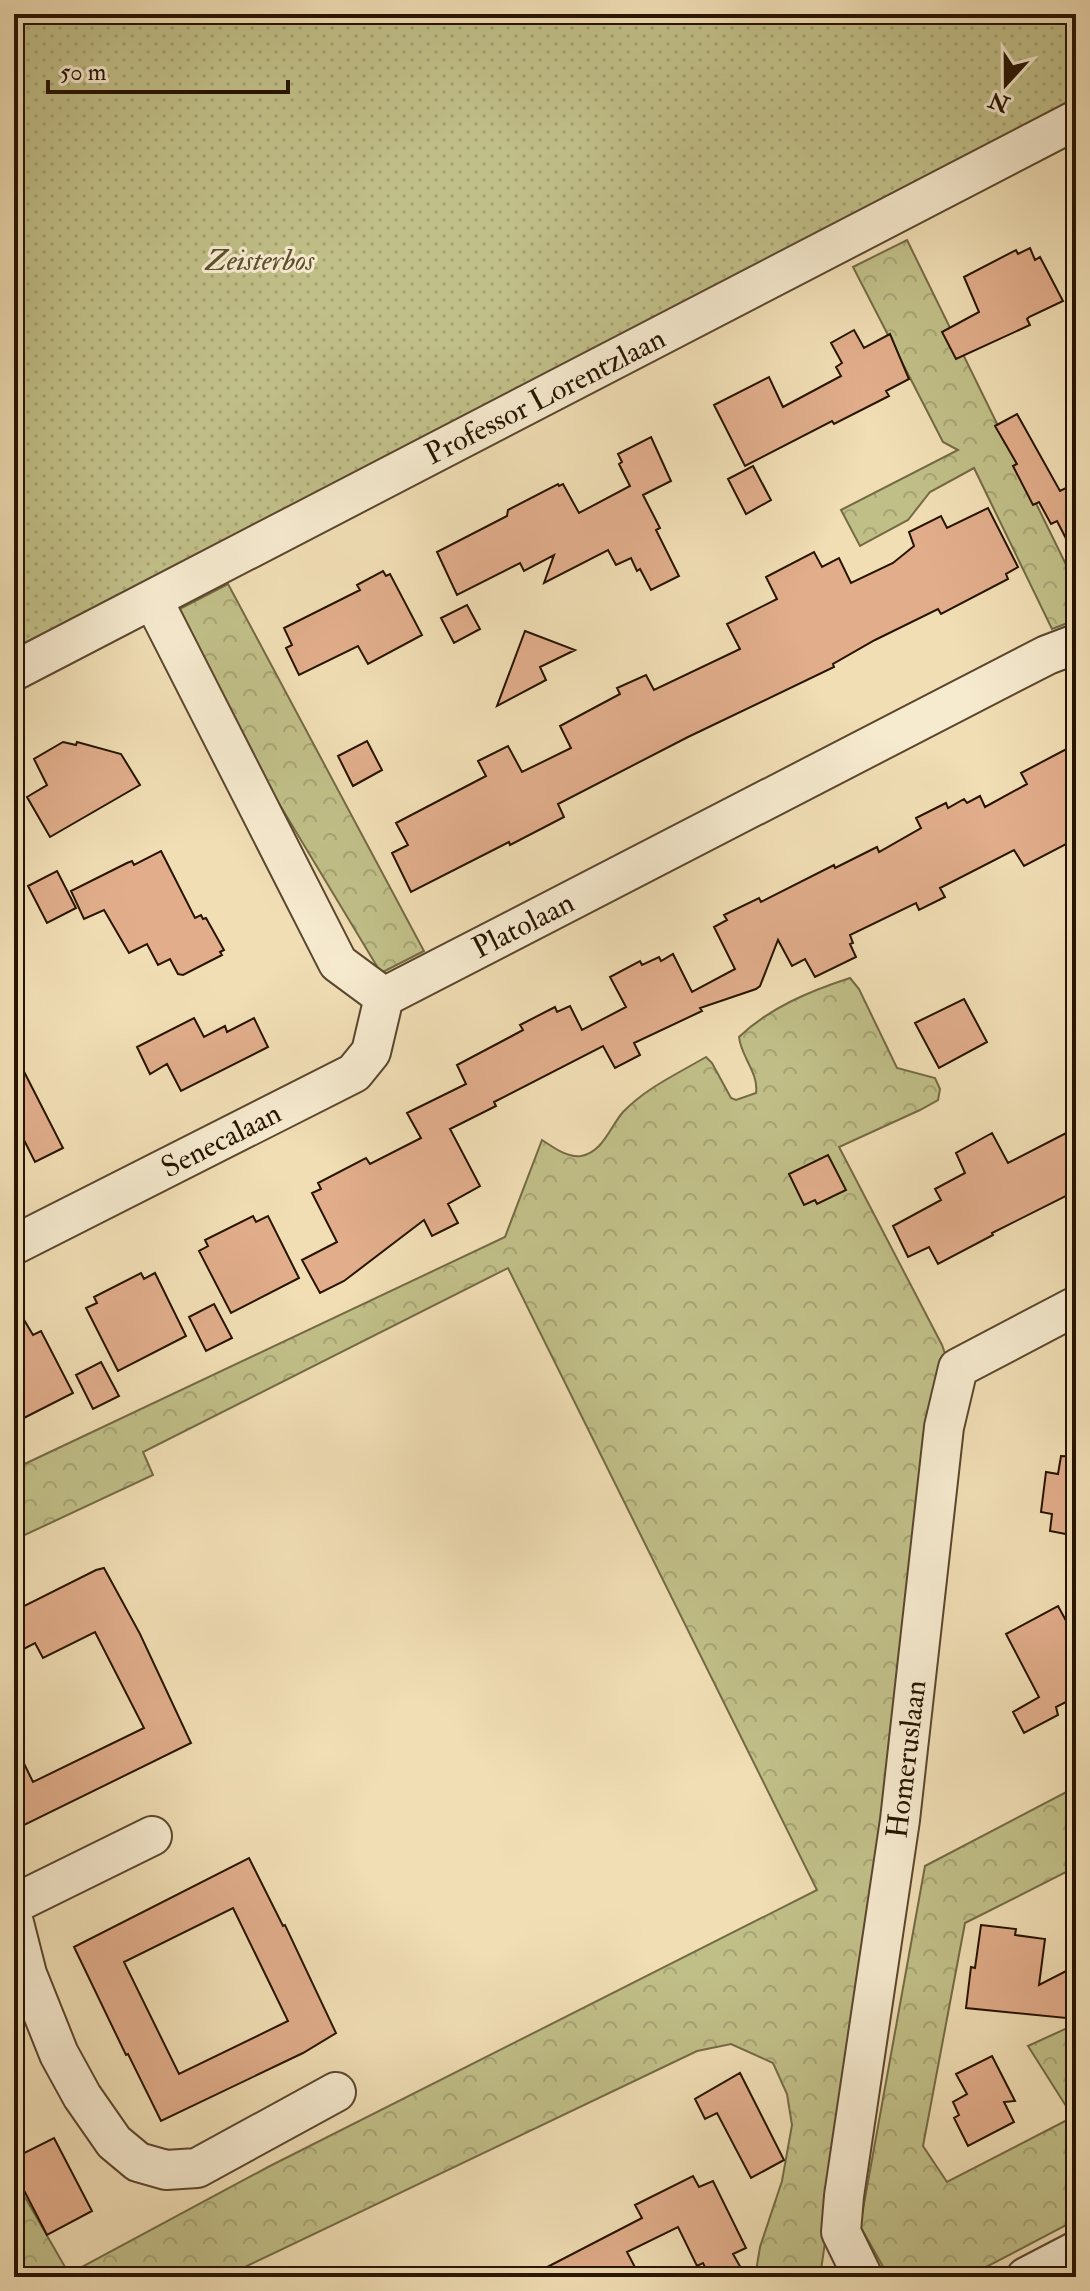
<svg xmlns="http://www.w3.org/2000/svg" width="1090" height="2291" viewBox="0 0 1090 2291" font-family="'IM FELL Double Pica',serif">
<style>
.forest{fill:url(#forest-crowns);stroke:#746a44;stroke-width:2}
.park{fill:url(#park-dots);stroke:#746a44;stroke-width:2}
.building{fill:#e1ad8b;stroke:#271400;stroke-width:2;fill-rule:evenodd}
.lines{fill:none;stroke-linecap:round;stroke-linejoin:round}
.minor-casing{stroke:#5a462d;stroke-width:42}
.minor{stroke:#f6eacf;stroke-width:38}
.labels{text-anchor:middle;stroke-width:6;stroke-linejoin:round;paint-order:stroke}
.park-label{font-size:30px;font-style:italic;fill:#5d5030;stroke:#f6eacf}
.street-label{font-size:30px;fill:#271400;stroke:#f6eacf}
</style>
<defs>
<pattern id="forest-crowns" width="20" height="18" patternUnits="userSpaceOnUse" patternTransform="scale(2)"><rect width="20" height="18" fill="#c1bf88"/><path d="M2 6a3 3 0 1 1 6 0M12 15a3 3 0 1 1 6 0" fill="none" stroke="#a6a374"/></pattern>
<pattern id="park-dots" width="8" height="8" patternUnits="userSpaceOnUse" patternTransform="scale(2)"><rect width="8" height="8" fill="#c1bf88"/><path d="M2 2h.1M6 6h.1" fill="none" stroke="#a6a374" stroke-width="1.8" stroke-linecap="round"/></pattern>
</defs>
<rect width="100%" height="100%" fill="#f1deb5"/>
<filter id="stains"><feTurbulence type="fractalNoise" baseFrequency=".0025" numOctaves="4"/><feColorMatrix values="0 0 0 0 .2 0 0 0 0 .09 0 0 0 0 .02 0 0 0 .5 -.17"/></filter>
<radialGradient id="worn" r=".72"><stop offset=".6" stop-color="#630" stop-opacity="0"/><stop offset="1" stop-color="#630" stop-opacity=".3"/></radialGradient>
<!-- forest -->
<path class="forest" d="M907,240L1076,585V619L1073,621L1052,629L974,468L930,492L908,520L860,546L841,510L958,450L943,442L853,267Z
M228,584L424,951L381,973L166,616Z
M850,978L859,989L897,1068L935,1078L940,1089L938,1100L920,1110L839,1147L942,1345L951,1371L820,2277H755L760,2247L782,2181L792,2125L787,2094L773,2063L731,2044L697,2051L224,2277H14V2178L69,2274L268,2167L817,1890L508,1268L143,1452L153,1475L14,1540V1469L505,1237L542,1140C553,1147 567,1158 581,1156C603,1152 610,1127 623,1112C646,1088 677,1074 706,1057L712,1063L731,1098L736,1100L756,1093C759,1073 741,1057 739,1037C769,1008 810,991 850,978Z
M1076,1787V1867L965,1923L923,2146L947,2182L1073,2117L1028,2046L1076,2024V2220L967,2277H889L860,2226L925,1866Z"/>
<!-- park -->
<path class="park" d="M14,14H1076V118L14,662Z"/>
<!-- building -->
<path class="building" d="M1030,248L1035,260L1040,257L1063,301L1029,317L1027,319L1030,325L956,359L942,332L979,312L964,277L1016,250L1018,254Z
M854,330L864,348L890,334L909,379L886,391L889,396L834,424L832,421L745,466L714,405L769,377L783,407L841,376L836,367L842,363L831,343Z
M1017,414L1060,491L1076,483V558L1057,521L1051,524L1039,502L1033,505L1013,466L1017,464L995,426Z
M651,437L671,481L643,495L660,528L656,530L679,576L651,590L640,569L637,571L631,558L616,565L608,550L544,583L554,555L524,571L520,563L457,595L437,552L507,516L508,510L558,484L559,486L563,484L579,513L630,486L619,464L622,462L618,454Z
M753,466L771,500L746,514L728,479Z
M988,508L1018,567L1006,574L1008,579L941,614L938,609L875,640L833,664L834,667L688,737L558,804L564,817L510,845L509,842L411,892L392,853L408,845L396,823L486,776L478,761L508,746L522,772L571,748L560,726L620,694L617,688L646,675L654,690L740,649L727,624L777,599L766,577L814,552L822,567L839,558L851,583L893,563L914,546L909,532L941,516L947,528Z
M383,571L386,576L390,574L422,635L368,664L358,646L299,675L286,648L292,645L284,628L360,590L357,585Z
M467,605L480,629L454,643L441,618Z
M525,631L575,650L540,667L546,680L497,706Z
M367,741L382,770L353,786L338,756Z
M63,742L76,745L77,742L121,754L140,785L50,837L27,797L47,785L34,759Z
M1076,744V839L1024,866L1014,850L940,888L945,897L919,910L916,903L850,935L853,943L850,944L856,957L815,977L805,959L792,966L778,940L760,986L756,989L700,1008L702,1011L634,1043L640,1055L615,1068L603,1046L494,1102L496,1106L450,1129L480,1186L448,1204L458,1223L432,1236L424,1220L344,1281L320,1293L302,1260L337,1242L312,1193L321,1189L318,1183L366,1158L370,1164L421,1138L407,1113L466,1084L457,1065L510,1037L523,1030L520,1025L555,1007L557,1012L570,1006L582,1030L626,1007L610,977L640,961L642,965L659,957L661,961L673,954L692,992L735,969L714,927L727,920L724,915L759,898L761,902L834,865L835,868L877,847L879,852L921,828L916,818L946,803L948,808L964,799L967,803L980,796L985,807L1027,784L1021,773Z
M161,851L195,918L201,915L203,919L206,918L224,950L220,952L222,955L183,975L178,974L170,959L158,965L147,944L129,953L104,910L84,919L71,891L127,863L132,861L134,865Z
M57,871L76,908L47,923L28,886Z
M964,999L987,1042L939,1068L915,1023Z
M194,1018L204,1037L225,1026L227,1032L254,1018L268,1047L181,1091L167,1064L150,1074L137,1047Z
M14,1052L63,1148L35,1162L22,1136L14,1140Z
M1076,1128V1191L992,1233L993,1235L938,1264L929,1247L908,1257L893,1226L941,1200L935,1189L965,1173L956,1153L992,1133L1008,1163Z
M828,1155L846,1190L817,1204L815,1200L804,1205L789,1174Z
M253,1216L256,1222L268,1216L299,1278L231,1313L199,1251L208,1246L205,1240Z
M141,1273L144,1279L155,1273L186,1336L118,1371L86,1308L97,1303L94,1297Z
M14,1303L33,1335L41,1331L73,1393L14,1423Z
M214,1304L232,1338L206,1351L189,1317Z
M101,1362L119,1396L93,1409L76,1375Z
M1061,1456L1076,1457V1536L1050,1531L1052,1514L1041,1512L1046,1472L1058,1474Z
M104,1568L140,1634L191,1743L14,1830V1743L33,1782L144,1728L95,1632L43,1658L35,1643L14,1654V1611L96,1570Z
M1058,1606L1076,1639V1697L1056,1707L1058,1715L1024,1733L1013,1712L1039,1697L1006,1634Z
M249,1858L283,1926L285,1925L336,2033L303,2053L161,2121L128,2054L126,2055L74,1947ZM233,1908L288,2021L179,2074L124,1962Z
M981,1925L1016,1929L1015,1935L1045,1939L1039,1985L1076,1966V2019L966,2008L971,1967L975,1968Z
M992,2056L1015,2101L1004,2102L1014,2122L968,2146L954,2118L959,2115L953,2102L967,2094L956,2074Z
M740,2073L784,2160L751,2178L717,2113L705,2119L695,2099Z
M54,2138L92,2211L47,2235L14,2171V2158Z
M693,2176L699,2187L713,2181L746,2248L733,2254L746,2277H710L703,2263L697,2266L678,2227L627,2252L640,2277H528L642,2218L635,2205Z"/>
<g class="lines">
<!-- minor casing -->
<g class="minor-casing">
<path id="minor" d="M153,600L338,963L384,997L1047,655L1076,644
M14,671L1076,120
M14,1245L354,1073L371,1052L384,997
M14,1904L152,1836
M14,1923L27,1974L59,2054L82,2096L114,2142L138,2162L166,2170L197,2168L336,2092
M863,2277L841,2232L844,2196L900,1820L944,1427L958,1368L1076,1306
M1026,2277L1076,2251"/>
</g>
<!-- minor -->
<use href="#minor" class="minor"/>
</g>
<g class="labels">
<!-- park labels -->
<g class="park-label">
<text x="260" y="270">Zeisterbos</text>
</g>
<!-- street labels -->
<g class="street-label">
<text transform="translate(545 396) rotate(-27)" y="10">Professor Lorentzlaan</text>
<text transform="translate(523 925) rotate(-27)" y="10">Platolaan</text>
<text transform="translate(221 1140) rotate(-27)" y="10">Senecalaan</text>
<text transform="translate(906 1759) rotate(-83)" y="10">Homeruslaan</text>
</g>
</g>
<!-- margin -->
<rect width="1090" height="2291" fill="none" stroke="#f1deb5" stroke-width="48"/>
<rect x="16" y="16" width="1058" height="2259" fill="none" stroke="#271400" stroke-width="4"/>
<rect x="24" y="24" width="1042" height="2243" fill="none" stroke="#271400" stroke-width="2"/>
<!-- north arrow -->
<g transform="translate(1006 84) rotate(201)" stroke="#f6eacf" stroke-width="6" paint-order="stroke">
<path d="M0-6L14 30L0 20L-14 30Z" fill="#271400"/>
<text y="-12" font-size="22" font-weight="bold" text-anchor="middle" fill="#271400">N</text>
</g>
<!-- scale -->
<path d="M48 80v12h240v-12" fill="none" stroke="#271400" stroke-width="4"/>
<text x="60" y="80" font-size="24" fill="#271400" stroke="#f6eacf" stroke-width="6" paint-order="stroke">50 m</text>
<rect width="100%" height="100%" filter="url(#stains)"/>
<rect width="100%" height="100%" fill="url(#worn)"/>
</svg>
